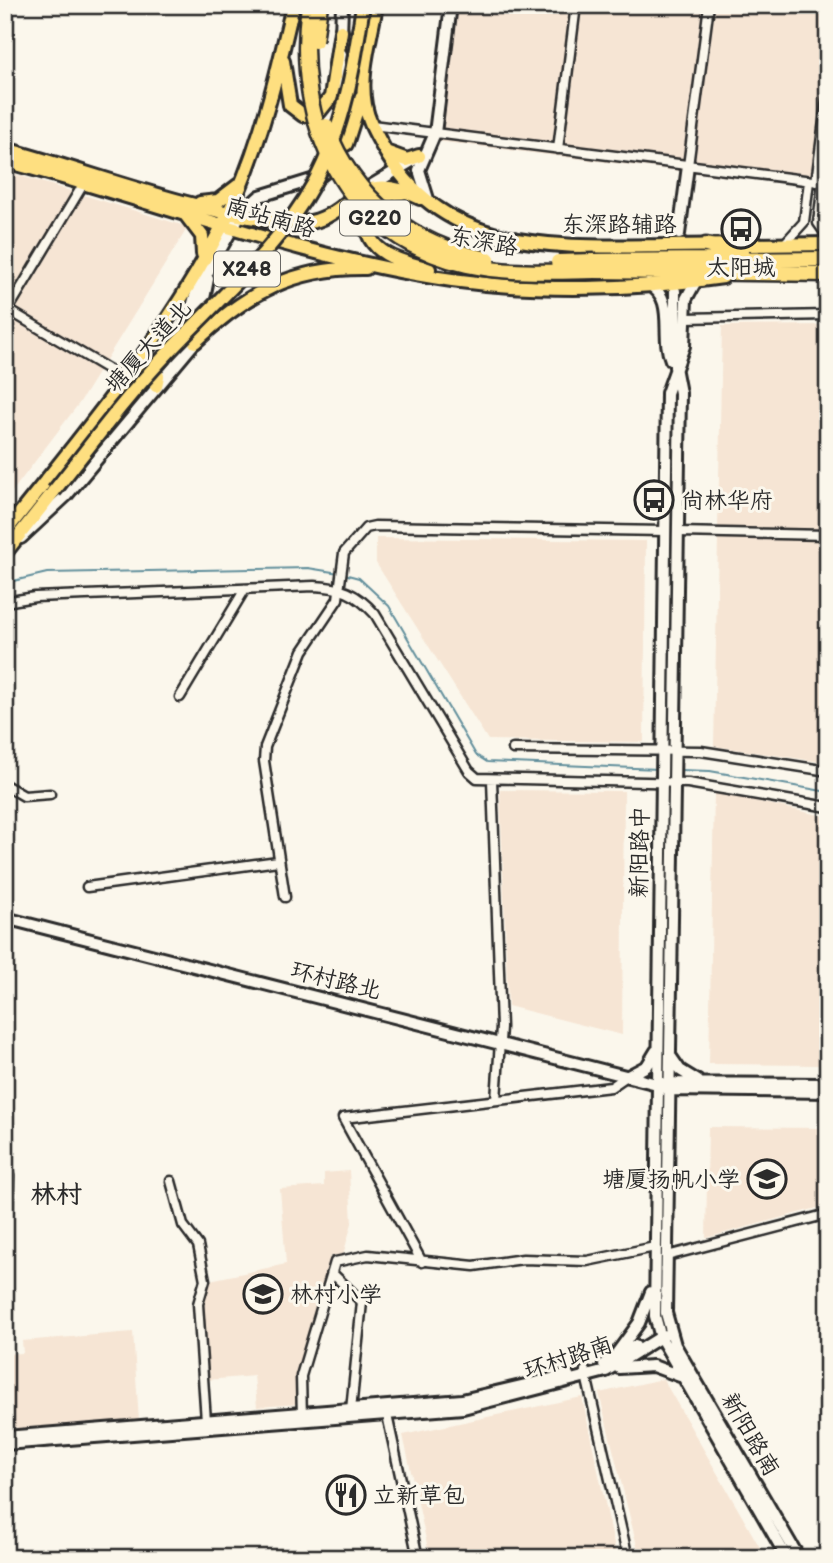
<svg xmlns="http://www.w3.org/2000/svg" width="833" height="1563" viewBox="0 0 833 1563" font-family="'Balsamiq Sans','LXGW WenKai TC',sans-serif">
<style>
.built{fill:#f6e5d4}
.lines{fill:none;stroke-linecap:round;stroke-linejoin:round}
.stream{stroke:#628f9c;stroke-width:2}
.street-casing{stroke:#2b2b2b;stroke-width:13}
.secondary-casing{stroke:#2b2b2b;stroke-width:16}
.primary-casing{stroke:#2b2b2b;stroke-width:18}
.highway-casing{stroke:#2b2b2b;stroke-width:19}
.street{stroke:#fbf7ec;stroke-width:8}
.secondary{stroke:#fbf7ec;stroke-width:10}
.primary{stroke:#fedf80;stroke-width:12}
.highway{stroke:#fedf80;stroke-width:14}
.primary-bridge-casing{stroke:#2b2b2b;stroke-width:18;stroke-linecap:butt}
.highway-bridge-casing{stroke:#2b2b2b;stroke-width:19;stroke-linecap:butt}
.primary-bridge{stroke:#fedf80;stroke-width:12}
.highway-bridge{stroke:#fedf80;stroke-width:14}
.labels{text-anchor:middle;stroke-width:6;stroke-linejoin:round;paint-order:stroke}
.shield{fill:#fbf7ec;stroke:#696865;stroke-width:2}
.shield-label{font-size:21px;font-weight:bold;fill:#2b2b2b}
.street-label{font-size:23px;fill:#2b2b2b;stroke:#fbf7ec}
.poi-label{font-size:23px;fill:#2b2b2b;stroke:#fbf7ec;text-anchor:start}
.quarter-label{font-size:26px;font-weight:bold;fill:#2b2b2b;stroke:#fbf7ec}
</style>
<rect width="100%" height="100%" fill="#fbf7ec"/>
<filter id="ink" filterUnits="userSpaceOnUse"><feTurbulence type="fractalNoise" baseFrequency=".0143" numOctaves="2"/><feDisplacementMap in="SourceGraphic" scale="14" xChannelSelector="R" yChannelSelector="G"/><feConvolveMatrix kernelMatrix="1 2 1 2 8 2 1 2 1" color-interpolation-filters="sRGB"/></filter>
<g filter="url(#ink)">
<!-- built -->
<path class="built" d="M443,5H828V189L427,140Z
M5,171L188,227L80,402L5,501Z
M828,325V530L718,527L722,326Z
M376,538L646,541L644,742L488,740L376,563Z
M718,538L828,541V763L714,746Z
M500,790L624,791L622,1035L508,1006Z
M714,792L828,817V1065L709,1064Z
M708,1127L828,1128V1205L706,1238Z
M349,1171L352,1223L343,1255L331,1256L297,1373L299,1404L257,1407L254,1376L207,1380L201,1307L210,1280L286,1264L280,1189L324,1186V1173Z
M133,1332L139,1421L21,1429L5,1424V1354L23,1353L22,1341Z
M663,1379L739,1511L766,1558H640L599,1393Z
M582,1397L617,1558H430L403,1435Z"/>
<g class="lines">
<!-- stream -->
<path class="stream" d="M344,574L359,578L389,606L476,755L487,762L659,769
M5,583L47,573L308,568L339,573
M679,770L710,771L828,792"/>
<!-- street casing -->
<g class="street-casing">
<path id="street" d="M372,125L828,183
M558,149L576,5
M688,166L709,5
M816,182L828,90
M823,183L818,223L828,237
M785,243L804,222L809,181
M5,308L125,379
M8,310L84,183
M685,318L828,315
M678,532L828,535
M5,602L35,597L314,586C341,587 356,593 375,614L469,771L477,778L688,783L828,807
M180,697L245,589
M513,749L701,751L828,771
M492,780L501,1027L496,1100
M5,785L24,796L50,794
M87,887L278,861
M285,897L264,761L265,747L303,651L338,599L344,553L366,528L375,526L665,531
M5,1165L9,1176L8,1209
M171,1181L183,1225L198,1245L205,1280L198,1304L206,1421
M667,1256L828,1214
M422,1262L343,1118L611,1087L627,1076
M332,1273L362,1302L351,1410
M585,1371L628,1558
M387,1415L418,1558
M302,1418L301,1376L335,1262L368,1255L474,1266L523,1259L587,1261L655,1247"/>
</g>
<!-- secondary casing -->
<g class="secondary-casing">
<path id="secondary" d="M341,37L342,5
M341,54L344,97
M362,191L417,158
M428,199L419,170L435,133L451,5
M679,234L688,166
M696,281L686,299L684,346L667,393L655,1316L661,1338L787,1558
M648,284C677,299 660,335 671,360
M675,291V367L680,393L666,1313L675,1345L799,1558
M176,362L196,293L241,213L260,196L318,178L337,163
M21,538L66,496L195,342L208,279
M5,918L657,1084L669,1090L828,1092
M671,1057L680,1070L698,1081
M628,1076L647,1066L656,1051
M663,1083L828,1084
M617,1353L639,1323L651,1292
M604,1364L635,1346
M619,1368L653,1366L680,1376
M5,1437L462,1400L568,1375
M5,1444L463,1408L606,1371L664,1335"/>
</g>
<!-- primary casing -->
<g class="primary-casing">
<path id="primary" d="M376,5C371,37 359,73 365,105C368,121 376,134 384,149C444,256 562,247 668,246C721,245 775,245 828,244
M283,61L290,105L303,115L319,112L331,97L341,31
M346,144L361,97
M5,149C98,174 199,215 294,223C350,227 351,163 420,198
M388,153L407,160L419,156
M5,161C154,200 299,258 452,280C539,292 636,290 723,277
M402,193C373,194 354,224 377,247C391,260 412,264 429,269
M200,203L218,201L239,185
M186,215L202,236L203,254
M195,342C246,293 294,267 366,268
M134,366L145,364L154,368L158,376L156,386
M5,532C88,427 179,323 235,199C262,138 278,71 293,5
M5,553L54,491"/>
</g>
<!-- highway casing -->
<g class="highway-casing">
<path id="highway" d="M706,245L742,255
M595,261L828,259
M595,271L828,274"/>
</g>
<!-- street -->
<use href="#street" class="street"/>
<!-- secondary -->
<use href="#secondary" class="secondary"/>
<!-- primary -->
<use href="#primary" class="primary"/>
<!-- highway -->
<use href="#highway" class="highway"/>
<!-- primary-bridge casing -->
<g class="primary-bridge-casing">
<path id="primary-bridge" d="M54,491C90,446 125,398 165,356C216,301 278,249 314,183C344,128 354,67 363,5"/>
</g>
<!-- highway-bridge casing -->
<g class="highway-bridge-casing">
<path id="highway-bridge" d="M309,5C293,123 342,237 467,265C509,274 552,272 595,271
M315,41L320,5
M326,126C354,199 412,245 488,259
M558,262L595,261"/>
</g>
<!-- primary-bridge -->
<use href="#primary-bridge" class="primary-bridge"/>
<!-- highway-bridge -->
<use href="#highway-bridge" class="highway-bridge"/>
</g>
</g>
<!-- icons -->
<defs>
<g id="bus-ring" transform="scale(2.0125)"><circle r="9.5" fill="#fbf7ec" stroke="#2b2b2b" stroke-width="1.5"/><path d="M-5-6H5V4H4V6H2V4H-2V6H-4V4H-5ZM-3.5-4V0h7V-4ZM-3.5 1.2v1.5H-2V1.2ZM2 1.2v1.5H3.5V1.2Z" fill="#2b2b2b"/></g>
<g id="school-ring" transform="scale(2.0125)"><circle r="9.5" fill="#fbf7ec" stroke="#2b2b2b" stroke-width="1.5"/><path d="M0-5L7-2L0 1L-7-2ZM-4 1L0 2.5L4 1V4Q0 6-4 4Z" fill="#2b2b2b"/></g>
<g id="restaurant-ring" transform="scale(2.0125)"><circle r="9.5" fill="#fbf7ec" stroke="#2b2b2b" stroke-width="1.5"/><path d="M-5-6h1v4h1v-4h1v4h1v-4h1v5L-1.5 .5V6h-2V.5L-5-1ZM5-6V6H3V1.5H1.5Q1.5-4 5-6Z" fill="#2b2b2b"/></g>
</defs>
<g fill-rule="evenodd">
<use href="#bus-ring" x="741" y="229"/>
<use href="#bus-ring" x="654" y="500"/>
<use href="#school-ring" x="767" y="1179"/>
<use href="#school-ring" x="263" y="1294"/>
<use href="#restaurant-ring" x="346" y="1495"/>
</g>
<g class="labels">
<!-- shield labels -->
<g class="shield">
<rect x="340" y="200.5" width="70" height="35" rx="5"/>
<rect x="214" y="251.5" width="66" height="35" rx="5"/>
</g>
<g class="shield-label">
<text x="375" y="225">G220</text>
<text x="247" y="276">X248</text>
</g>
<!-- street labels -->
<g class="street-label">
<text transform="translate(271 217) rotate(16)" y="8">南站南路</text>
<text x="619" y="232">东深路辅路</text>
<text transform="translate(484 241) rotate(11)" y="8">东深路</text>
<text transform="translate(148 346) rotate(-48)" y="8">塘厦大道北</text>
<text transform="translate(639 852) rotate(-89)" y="8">新阳路中</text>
<text transform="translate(336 980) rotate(14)" y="8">环村路北</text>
<text transform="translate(568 1357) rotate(-18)" y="8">环村路南</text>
<text transform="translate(751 1434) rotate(60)" y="8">新阳路南</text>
</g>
<!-- poi labels -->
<g class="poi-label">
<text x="741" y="275" text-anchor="middle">太阳城</text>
<text x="681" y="508">尚林华府</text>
<text x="740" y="1187" text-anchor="end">塘厦扬帆小学</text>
<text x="290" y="1302">林村小学</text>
<text x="373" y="1503">立新草包</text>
</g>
<!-- quarter labels -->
<g class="quarter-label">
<text x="56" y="1203">林村</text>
</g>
</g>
<!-- margin -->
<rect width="833" height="1563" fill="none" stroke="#fbf7ec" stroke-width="28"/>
<rect x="14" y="14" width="805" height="1535" fill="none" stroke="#2b2b2b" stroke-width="2.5" filter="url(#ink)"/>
</svg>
